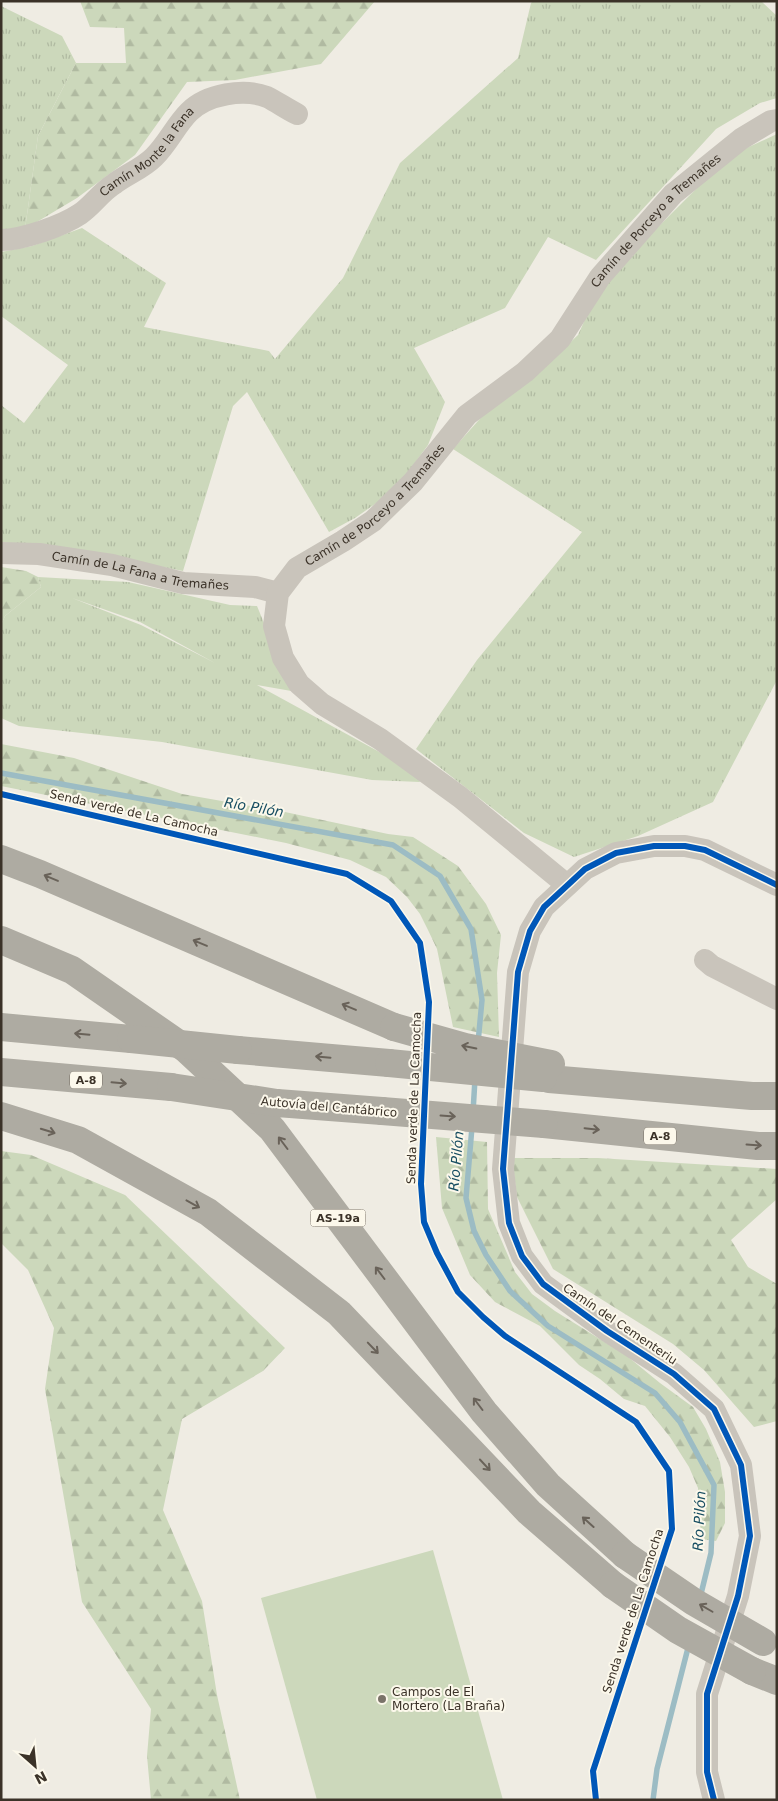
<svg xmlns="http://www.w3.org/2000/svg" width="778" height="1801" viewBox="0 0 778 1801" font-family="'DejaVu Sans',sans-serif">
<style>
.grass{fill:url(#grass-tufts);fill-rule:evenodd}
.forest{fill:url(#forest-firs)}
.park{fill:#ccd8bb}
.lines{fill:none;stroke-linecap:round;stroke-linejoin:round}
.stream{stroke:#9cbcc4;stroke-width:5.5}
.minor{stroke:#c9c4bb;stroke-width:22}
.motorway{stroke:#aeaba2;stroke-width:28}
.motorway-bridge{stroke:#aeaba2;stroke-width:28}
.cycleway-casing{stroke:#fcf8eb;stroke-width:9}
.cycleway{stroke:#0057b8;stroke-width:6}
.oneway{stroke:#696259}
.poi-dot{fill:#7a7369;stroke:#fcf8eb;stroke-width:2}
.labels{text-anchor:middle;stroke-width:4;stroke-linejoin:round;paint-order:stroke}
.shield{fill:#fcf8eb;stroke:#756d62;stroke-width:1}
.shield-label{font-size:11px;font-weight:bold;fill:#3b3228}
.street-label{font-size:12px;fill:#3b3228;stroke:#fcf8eb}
.poi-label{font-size:12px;fill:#3b3228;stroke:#fcf8eb;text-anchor:start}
.water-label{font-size:14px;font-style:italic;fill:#184e62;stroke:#fcf8eb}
</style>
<defs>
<pattern id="grass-tufts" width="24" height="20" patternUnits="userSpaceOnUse" patternTransform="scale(1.25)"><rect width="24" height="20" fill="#ccd8bb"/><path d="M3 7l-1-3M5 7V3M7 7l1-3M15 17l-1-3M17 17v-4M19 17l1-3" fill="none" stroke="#b0baa1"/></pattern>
<pattern id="forest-firs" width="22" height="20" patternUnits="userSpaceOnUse" patternTransform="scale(1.25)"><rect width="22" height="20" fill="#ccd8bb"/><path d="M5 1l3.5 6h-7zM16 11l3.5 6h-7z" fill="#b0baa1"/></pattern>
</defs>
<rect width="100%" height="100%" fill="#efece3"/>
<!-- grass -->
<path class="grass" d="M533,1H761L777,16V98L760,103L716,129L596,260L548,237L505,308L414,348L445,402L428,445L395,490L355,518L329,532L247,392L233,406L183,571L87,552L1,542V405L24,423L68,365L1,316V252L32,246L82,228L166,283L144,327L269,351L275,359L343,278L400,163L518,58L531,3Z
M1,6L62,36L76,63L38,136L25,229L1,230Z
M777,134V680L713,802L638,836L574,857L524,833L416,749L477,660L582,532L453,449L486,412L545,366L578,335L596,295L650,235L729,156Z
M38,577L128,582L230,605L257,606L271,640L297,692L257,685L416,772L420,782L372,780L162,742L19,726L1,718V625L5,616L41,587ZM72,598L140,622L215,663L141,625Z"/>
<!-- forest -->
<path class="forest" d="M80,1H375L321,64L235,80L187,82L135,155L77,198L25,229L38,136L76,63H126L124,28L90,27Z
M1,567L26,571L38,577L41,587L5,616L1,625Z
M1,744L74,758L182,794L285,812L388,834L413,837L458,866L486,904L501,935L497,973L499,1037L453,1027L437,949L428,930L420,914L407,897L386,877L350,860L286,843L1,786Z
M436,1137L487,1142L488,1209L515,1272L532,1294L555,1311L627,1356L660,1383L693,1407L706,1429L720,1462L725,1492V1523L716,1541L701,1539L698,1488L689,1467L670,1437L645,1406L624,1399L600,1379L579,1365L540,1326L495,1302L470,1275L442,1208Z
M1,1151L31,1155L125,1195L285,1348L263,1371L182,1419L163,1510L202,1601L217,1695L240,1800H151L147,1756L151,1709L82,1602L45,1389L54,1328L28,1270L1,1243Z
M512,1158H598L777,1169V1199L731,1240L748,1267L777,1284V1421L754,1427L704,1370L673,1344L553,1269L517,1197Z"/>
<!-- park -->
<path class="park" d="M433,1550L503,1800H317L261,1598Z"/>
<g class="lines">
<!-- stream -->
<path class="stream" d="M1,773L393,845L440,876L471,929L482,1000L478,1043
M473,1112L475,1079
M472,1127L466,1198L474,1231L486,1255L510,1291L548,1326L655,1393L680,1422L714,1485L711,1553L700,1598
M653,1800L657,1769L689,1644"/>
<!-- minor -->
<g class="minor">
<path id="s1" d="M1,240C22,240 62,226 80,214C92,206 101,192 114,184C127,174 142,169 154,157C168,143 176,125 189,112C207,94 244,88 267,97C277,102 287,109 297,114"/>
<path id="s2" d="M1,553L39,554L112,565L183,583L255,587L278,593"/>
<path id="s3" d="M567,885L460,797L380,739L322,704L299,684L283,658L274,626L278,593L297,568L343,541L373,521L413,482L467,415L525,372L560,339L600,277L673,194L741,139L771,121L777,120"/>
<path d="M705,960L712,966L777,999"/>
<path d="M714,1800L707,1772V1694L738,1596L750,1536L741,1465L714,1409L674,1374L607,1331L543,1284L522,1256L509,1223L503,1169L518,972L530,931L544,907L585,869L616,853L654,846H685L705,850L777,885"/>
</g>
<!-- motorway -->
<path class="motorway" d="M1,859L40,874L394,1027
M1,940L72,970L186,1049L272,1129L484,1412L548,1485L625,1555
M1,1027L131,1039
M238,1050L389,1063
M1,1072L171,1087
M549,1079L752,1096H777
M277,1103L382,1111
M1,1116L78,1140L208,1212L339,1313L529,1512L613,1585
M544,1124L758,1146H777
M752,1671L777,1681"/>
<!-- motorway-bridge -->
<path class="motorway-bridge" d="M394,1027L465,1047L551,1064
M131,1039L238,1050
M389,1063L543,1078
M171,1087L277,1103
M382,1111L544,1124
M625,1555L694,1602L763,1642
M613,1585L678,1630L752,1671"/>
<!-- cycleway casing -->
<g class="cycleway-casing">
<path id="cycleway" d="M1,794L347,874L391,901L420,943L429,1002L421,1184L424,1222L437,1253L458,1292L483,1317L505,1336L636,1422L669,1471L672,1529L593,1771L596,1800
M714,1800L707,1772V1694L738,1596L750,1536L741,1465L714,1409L674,1374L607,1331L543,1284L522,1256L509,1223L503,1169L518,972L530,931L544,907L585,869L616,853L654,846H685L705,850L777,885"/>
</g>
<!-- cycleway -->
<use href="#cycleway" class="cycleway"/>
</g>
<!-- one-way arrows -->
<defs><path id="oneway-shaft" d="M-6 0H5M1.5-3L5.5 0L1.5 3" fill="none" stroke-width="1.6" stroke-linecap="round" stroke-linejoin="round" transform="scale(1.25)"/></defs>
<g class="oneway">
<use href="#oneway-shaft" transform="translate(51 878) rotate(-157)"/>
<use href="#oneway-shaft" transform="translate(200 943) rotate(-157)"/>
<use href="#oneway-shaft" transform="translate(349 1007) rotate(-157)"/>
<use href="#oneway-shaft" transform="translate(82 1034) rotate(-175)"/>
<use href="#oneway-shaft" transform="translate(469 1047) rotate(-168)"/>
<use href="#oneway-shaft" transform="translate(323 1057) rotate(-175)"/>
<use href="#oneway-shaft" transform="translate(119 1083) rotate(5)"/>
<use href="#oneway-shaft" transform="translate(448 1116) rotate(4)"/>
<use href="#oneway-shaft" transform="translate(592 1129) rotate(6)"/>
<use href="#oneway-shaft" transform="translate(48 1131) rotate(17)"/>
<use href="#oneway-shaft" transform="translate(283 1143) rotate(-127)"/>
<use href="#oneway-shaft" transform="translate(754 1145) rotate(4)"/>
<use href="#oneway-shaft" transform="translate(193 1204) rotate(29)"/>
<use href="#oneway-shaft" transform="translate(380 1273) rotate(-127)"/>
<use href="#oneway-shaft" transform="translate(373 1348) rotate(46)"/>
<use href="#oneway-shaft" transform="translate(478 1404) rotate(-127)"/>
<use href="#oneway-shaft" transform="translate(485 1465) rotate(47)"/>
<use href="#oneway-shaft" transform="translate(588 1522) rotate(-138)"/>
<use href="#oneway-shaft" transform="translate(706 1608) rotate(-150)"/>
</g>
<!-- markers -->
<circle class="poi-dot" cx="382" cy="1699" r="5"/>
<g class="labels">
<!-- shield labels -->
<g class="shield">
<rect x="70" y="1071.5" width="32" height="17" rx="4"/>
<rect x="644" y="1127.5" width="32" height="17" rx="4"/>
<rect x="310.5" y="1209.5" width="55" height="17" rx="4"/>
</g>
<g class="shield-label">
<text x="86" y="1084">A-8</text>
<text x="660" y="1140">A-8</text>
<text x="338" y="1222">AS-19a</text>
</g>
<!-- street labels -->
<g class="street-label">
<text dy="4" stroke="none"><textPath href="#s1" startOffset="176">Camín Monte la Fana</textPath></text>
<text dy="4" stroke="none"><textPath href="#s3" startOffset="969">Camín de Porceyo a Tremañes</textPath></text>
<text dy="4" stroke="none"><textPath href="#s3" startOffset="565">Camín de Porceyo a Tremañes</textPath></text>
<text dy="4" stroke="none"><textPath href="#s2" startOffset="141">Camín de La Fana a Tremañes</textPath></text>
<text transform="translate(134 813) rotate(13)" y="4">Senda verde de La Camocha</text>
<text transform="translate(414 1098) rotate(-88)" y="4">Senda verde de La Camocha</text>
<text transform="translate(329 1107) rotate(5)" y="4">Autovía del Cantábrico</text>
<text transform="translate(620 1324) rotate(34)" y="4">Camín del Cementeriu</text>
<text transform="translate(633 1611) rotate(-72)" y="4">Senda verde de La Camocha</text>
</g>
<!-- poi labels -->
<g class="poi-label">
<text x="392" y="1696">Campos de El<tspan x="392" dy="14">Mortero (La Braña)</tspan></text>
</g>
<!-- water labels -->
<g class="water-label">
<text transform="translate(254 807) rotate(10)" y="5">Río Pilón</text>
<text transform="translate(456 1161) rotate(-85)" y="5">Río Pilón</text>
<text transform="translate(699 1521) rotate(-87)" y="5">Río Pilón</text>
</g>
</g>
<!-- border -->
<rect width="778" height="1801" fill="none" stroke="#3b3228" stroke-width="5"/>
<!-- north arrow -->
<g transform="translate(35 1766) rotate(153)" stroke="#fcf8eb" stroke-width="4" paint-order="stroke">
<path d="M0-4L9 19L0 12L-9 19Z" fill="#3b3228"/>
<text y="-8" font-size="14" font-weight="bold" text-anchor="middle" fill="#3b3228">N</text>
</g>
</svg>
